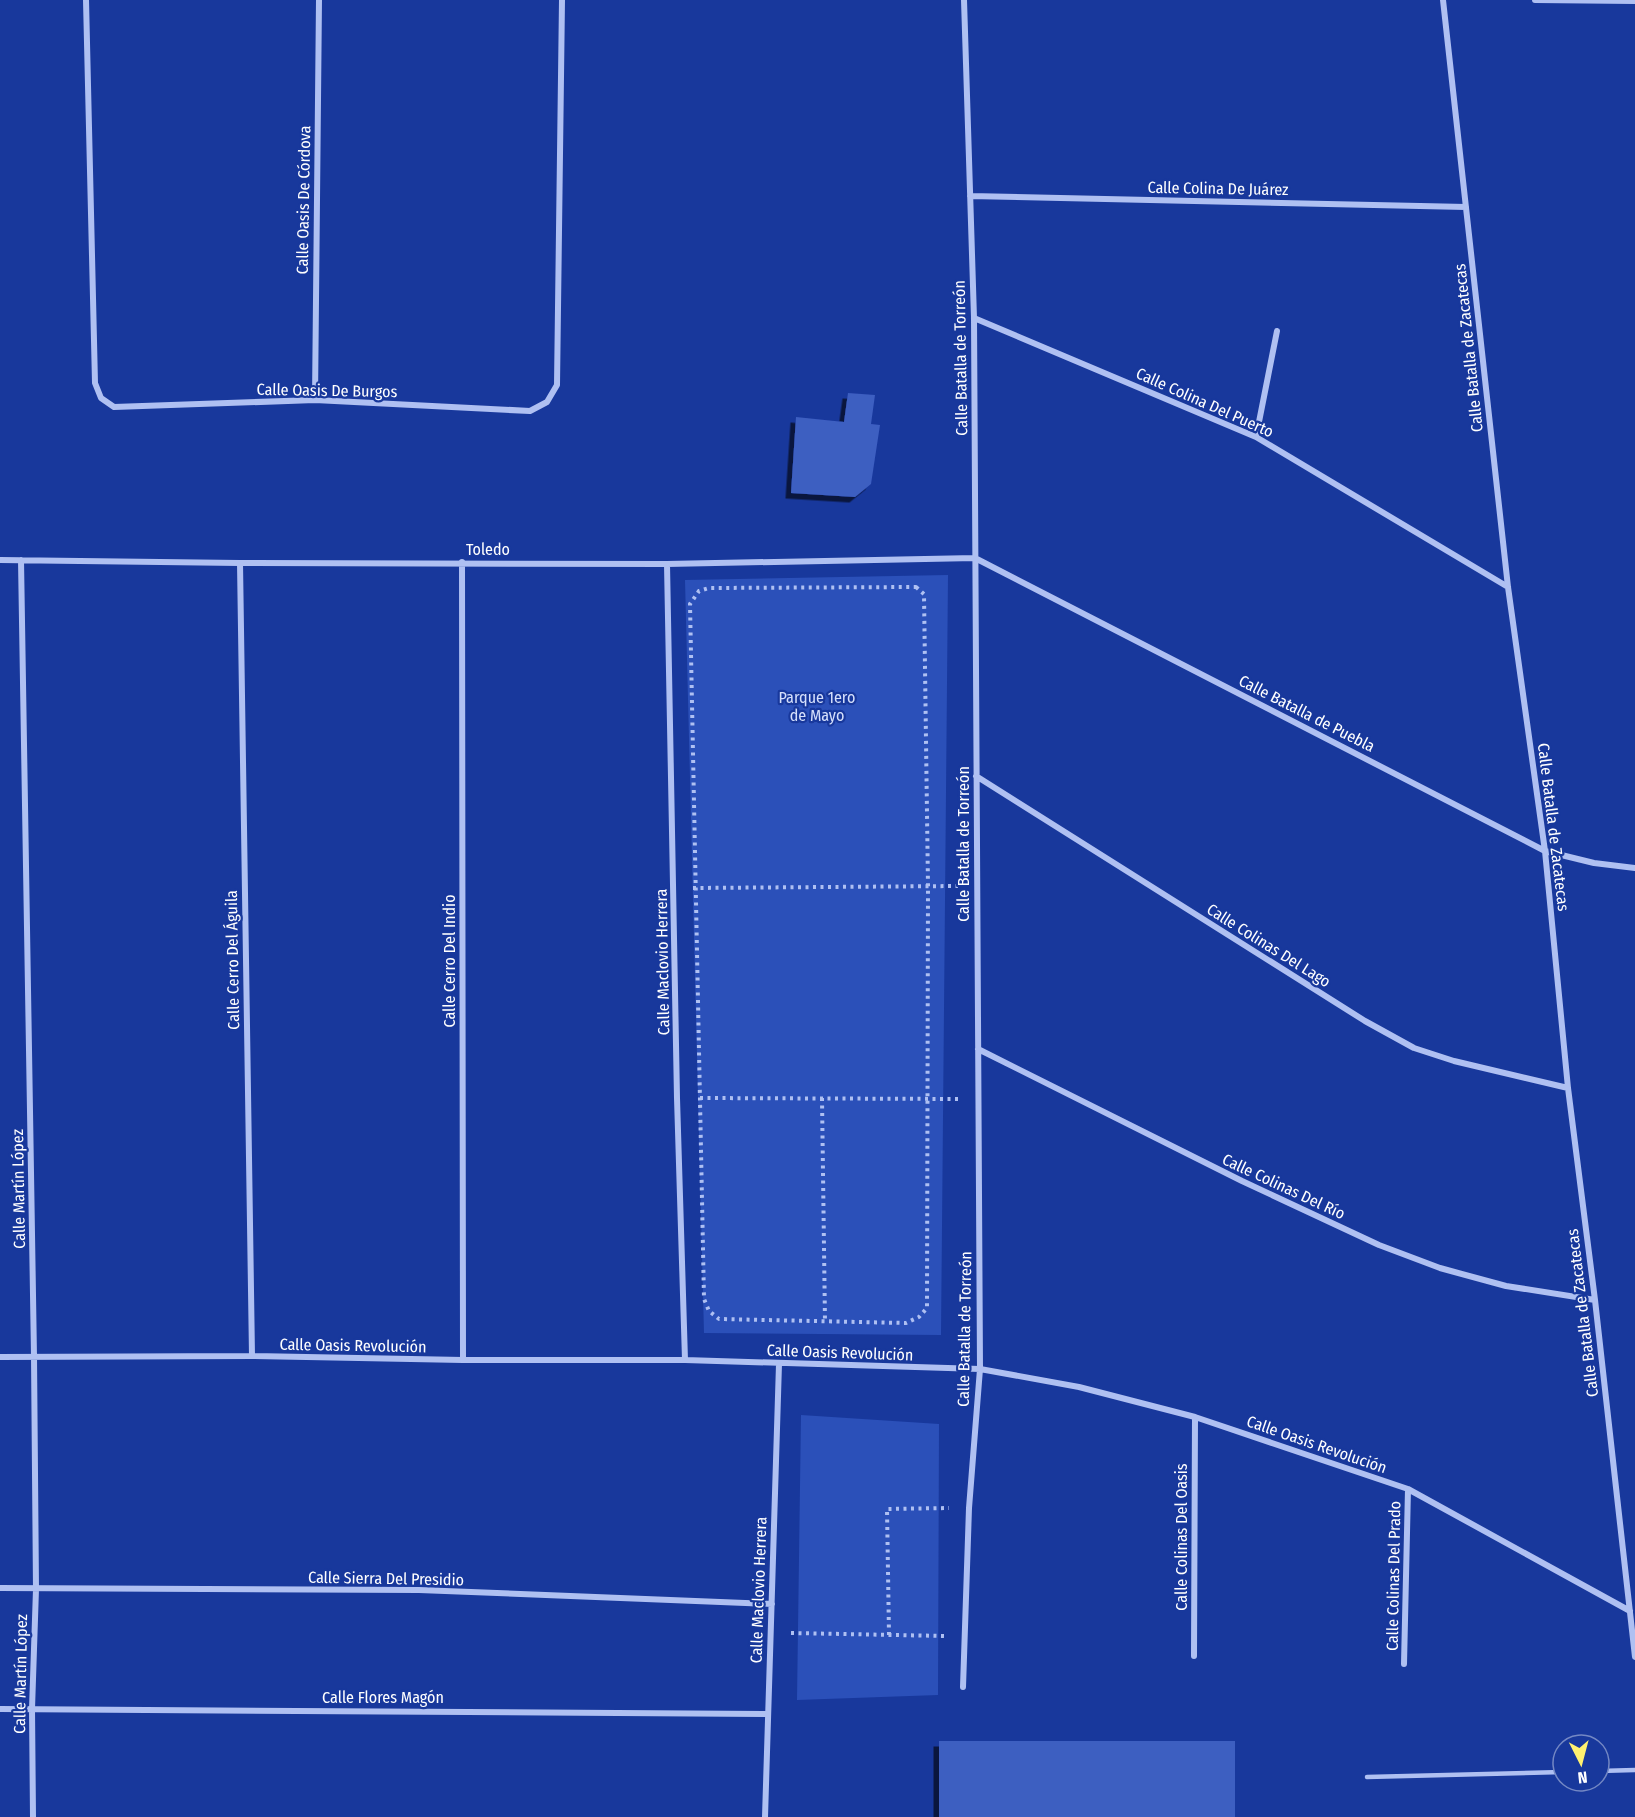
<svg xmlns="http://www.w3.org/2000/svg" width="1635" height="1817" viewBox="0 0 1635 1817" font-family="'Fira Sans Condensed',sans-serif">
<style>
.green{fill:#2b50b9}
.building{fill:#3d5ec1;filter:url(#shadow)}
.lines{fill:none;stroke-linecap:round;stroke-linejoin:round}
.path{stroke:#afc0f2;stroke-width:4;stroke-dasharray:3 4.5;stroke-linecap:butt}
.lane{stroke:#afc0f2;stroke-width:4.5}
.street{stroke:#afc0f2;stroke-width:6}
.labels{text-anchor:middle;stroke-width:4.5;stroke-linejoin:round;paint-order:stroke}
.street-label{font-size:16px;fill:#fff;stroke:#18389c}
.park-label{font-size:16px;fill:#d6e0fc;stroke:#18389c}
</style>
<defs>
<filter id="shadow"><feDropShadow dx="-5.5" dy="5.5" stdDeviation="0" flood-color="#0009"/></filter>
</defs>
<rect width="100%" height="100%" fill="#18389c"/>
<!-- green -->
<path class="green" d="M948,575L941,1335L704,1333L685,580Z
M801,1415L939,1424L938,1695L797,1700Z"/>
<!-- building -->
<path class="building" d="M848,393L875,395L871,424L880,425L871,484L855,497L791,493L796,417L844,422Z
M939,1741H1235V1817H939Z"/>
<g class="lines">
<!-- path -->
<path class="path" d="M916,587L924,594L928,886L927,1308L919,1317L906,1323L719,1319L709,1311L704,1299L690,604L699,591L709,588Z
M693,888L958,886
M700,1098L960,1099
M822,1098L825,1322
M791,1633L946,1636
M889,1635L887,1509L949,1508"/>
<!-- lane -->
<path class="lane" d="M1599,1771L1635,1770
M1367,1777L1563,1772"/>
<!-- street -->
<path class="street" d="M86,0L95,383L101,398L114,407L315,400L530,411L547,402L557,385L562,0
M1443,0L1508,587L1545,851L1568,1088L1595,1300L1635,1657
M1535,0L1635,1
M970,196L1466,207
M974,318L1256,437L1508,587
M315,400L319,0
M1256,437L1277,331
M0,560L240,563L667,564L975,558L1545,851L1594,863L1635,868
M21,560L34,1356L36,1589L32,1709L33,1817
M462,562L463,1360
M240,563L252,1356
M667,564L677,1098L685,1360
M976,776L1365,1021L1414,1048L1454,1061L1568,1088
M978,1049L1242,1181L1379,1245L1440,1268L1506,1286L1595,1300
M0,1357L252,1356L463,1360H685L980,1369L1079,1387L1195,1417L1408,1489L1630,1611
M0,1588L419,1590L772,1604
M1194,1656L1195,1417
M1404,1664L1408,1489
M963,1687L969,1508L980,1369L974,318L964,0
M0,1709L767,1714
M765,1817L779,1364"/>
</g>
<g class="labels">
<!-- street labels -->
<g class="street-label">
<text transform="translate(1218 188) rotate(1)" y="6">Calle Colina De Juárez</text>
<text transform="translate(303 200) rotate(-89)" y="6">Calle Oasis De Córdova</text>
<text transform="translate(1468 348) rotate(-96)" y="6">Calle Batalla de Zacatecas</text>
<text transform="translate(960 358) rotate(-91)" y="6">Calle Batalla de Torreón</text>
<text transform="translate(327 390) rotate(1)" y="6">Calle Oasis De Burgos</text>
<text transform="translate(1205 402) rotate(24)" y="6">Calle Colina Del Puerto</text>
<text x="488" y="555">Toledo</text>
<text transform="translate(1307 713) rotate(27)" y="6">Calle Batalla de Puebla</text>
<text transform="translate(1554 827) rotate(83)" y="6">Calle Batalla de Zacatecas</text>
<text transform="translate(963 844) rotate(-90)" y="6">Calle Batalla de Torreón</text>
<text transform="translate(1269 945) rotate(32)" y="6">Calle Colinas Del Lago</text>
<text transform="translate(232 960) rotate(-91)" y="6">Calle Cerro Del Águila</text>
<text transform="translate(449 961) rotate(-90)" y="6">Calle Cerro Del Indio</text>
<text transform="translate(662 962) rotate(-91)" y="6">Calle Maclovio Herrera</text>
<text transform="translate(1284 1186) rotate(25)" y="6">Calle Colinas Del Río</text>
<text transform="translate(18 1189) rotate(-91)" y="6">Calle Martín López</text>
<text transform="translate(1582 1313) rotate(-97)" y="6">Calle Batalla de Zacatecas</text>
<text transform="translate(964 1329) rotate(-89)" y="6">Calle Batalla de Torreón</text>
<text transform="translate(353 1345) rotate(1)" y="6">Calle Oasis Revolución</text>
<text transform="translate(840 1352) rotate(2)" y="6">Calle Oasis Revolución</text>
<text transform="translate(1317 1444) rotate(19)" y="6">Calle Oasis Revolución</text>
<text transform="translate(1181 1537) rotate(-90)" y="6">Calle Colinas Del Oasis</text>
<text transform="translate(1393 1576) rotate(-89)" y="6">Calle Colinas Del Prado</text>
<text transform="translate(386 1578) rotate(1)" y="6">Calle Sierra Del Presidio</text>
<text transform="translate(758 1590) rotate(-88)" y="6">Calle Maclovio Herrera</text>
<text transform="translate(20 1674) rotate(-89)" y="6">Calle Martín López</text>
<text x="383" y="1703">Calle Flores Magón</text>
</g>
<!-- park labels -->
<g class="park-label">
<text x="817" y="703">Parque 1ero<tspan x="817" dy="18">de Mayo</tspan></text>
</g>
</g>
<!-- north arrow -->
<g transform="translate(1581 1763) rotate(174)"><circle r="28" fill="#18389c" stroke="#7488c4" stroke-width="1.5"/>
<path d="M0-4.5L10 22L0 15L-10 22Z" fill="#fff170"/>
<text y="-9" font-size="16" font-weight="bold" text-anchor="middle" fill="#ffffff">N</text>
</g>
</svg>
